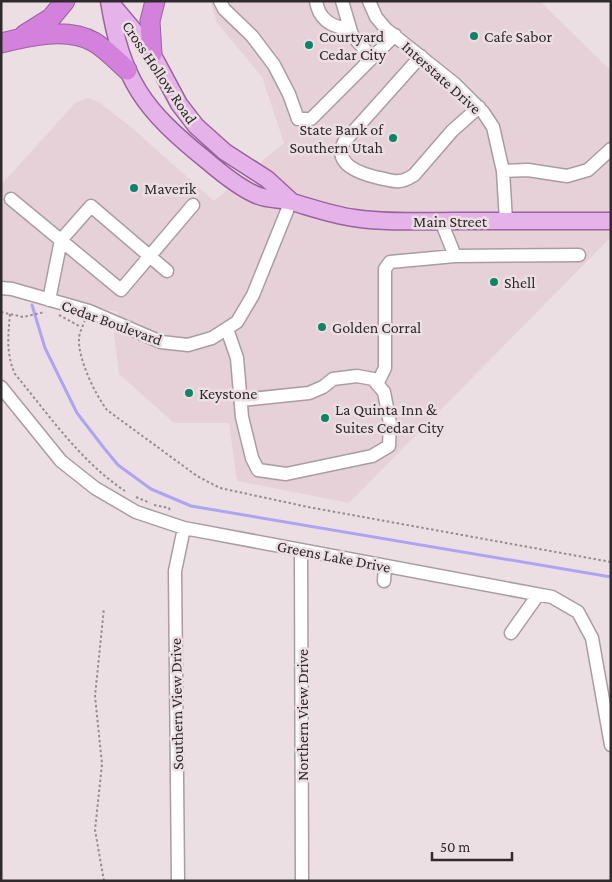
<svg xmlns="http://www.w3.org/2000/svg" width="612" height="882" viewBox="0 0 612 882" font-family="'Crimson Pro',serif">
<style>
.built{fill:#e7d1d8}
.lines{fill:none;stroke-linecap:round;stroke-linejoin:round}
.stream{stroke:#aea4f2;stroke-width:3}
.minor-casing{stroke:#a99da1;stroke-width:15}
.major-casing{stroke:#9a639e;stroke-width:19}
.highway-casing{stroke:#9a639e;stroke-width:21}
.path{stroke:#968d90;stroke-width:2;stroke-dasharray:2.5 2.5;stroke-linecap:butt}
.minor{stroke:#fff;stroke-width:12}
.major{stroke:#e5b3ea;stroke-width:16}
.highway{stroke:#d381dc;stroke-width:19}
.poi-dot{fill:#0d8464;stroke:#ecdfe3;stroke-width:2}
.labels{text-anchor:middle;stroke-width:5;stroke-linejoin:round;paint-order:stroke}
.poi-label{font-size:16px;fill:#2f2a2c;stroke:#ecdfe3;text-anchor:start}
.street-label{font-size:16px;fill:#2f2a2c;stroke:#ecdfe3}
</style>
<rect width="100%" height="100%" fill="#ecdfe3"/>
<!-- built -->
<path class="built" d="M210,1H540L611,71V237L349,503L237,481L229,423H174L119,374L114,335L118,312L1,286V185L75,103L88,98L99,102L131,127L214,201L284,143L262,77L217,23Z"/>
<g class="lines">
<!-- stream -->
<path class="stream" d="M32,305L45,348L77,413L104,448L118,465L151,489L191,506L611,577"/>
<!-- minor casing -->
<g class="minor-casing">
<path id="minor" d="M220,1L224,9L252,36L274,65L289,94L298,119H311L395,35
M316,1C319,20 332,27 349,29
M342,1L352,35L372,58
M369,1L376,17L386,29L455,84L483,112L493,127L503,171L506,221
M421,56L344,142C332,165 362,174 379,178C386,179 393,182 399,181C405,181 409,178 414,175L452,131L479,107
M503,171L528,170L567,176L588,170L611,149
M11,199L121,290L193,205
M441,221L455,256
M1,288L12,289L89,311L161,342L188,345L212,338L237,322L253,295L291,201
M49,300L61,240L91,206L167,271
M227,329L237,358L242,417L252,458L258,470L286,474L372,456L389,446L390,423L384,392L373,379L357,376L333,379L323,387L309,393L241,400
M377,384L385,368V269L390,262L455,256L579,255
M1,387L61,461L95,488L136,512L184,528L552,597L578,612L592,638L611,745
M301,550L302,881
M384,581L385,566
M511,633L538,595
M178,881L175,571L184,528"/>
</g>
<!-- major casing -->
<g class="major-casing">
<path id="major" d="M109,1C122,81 144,110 206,160C220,172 242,190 259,196C269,200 282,199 292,202C313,208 333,215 354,218C388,223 422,221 456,221C508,221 559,221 611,221
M109,1L141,39L156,61L179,104L196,126L225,152L267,179L291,201"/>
</g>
<!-- highway casing -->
<g class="highway-casing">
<path id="highway" d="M24,35L51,18L65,1
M1,43C29,36 67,27 94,42C106,49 116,60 127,70
M152,54L150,21L155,1"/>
</g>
<!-- path -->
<path class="path" d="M1,312L23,317L45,312
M10,314C8,336 6,354 15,374C49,415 80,461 125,491
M59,315L81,327
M85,320C83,326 79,333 79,339C78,359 95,394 107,410L197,476L220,488L308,507L611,562
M136,497L150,503
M154,505L169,508L170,511
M104,881L95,830L102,764L95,696L104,608"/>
<!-- minor -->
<use href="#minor" class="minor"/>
<!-- major -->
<use href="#major" class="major"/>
<!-- highway -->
<use href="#highway" class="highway"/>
</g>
<!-- markers -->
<g class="poi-dot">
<circle cx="474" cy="36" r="5"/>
<circle cx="309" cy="45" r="5"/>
<circle cx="393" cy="138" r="5"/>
<circle cx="134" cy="188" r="5"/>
<circle cx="494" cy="282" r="5"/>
<circle cx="322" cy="327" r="5"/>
<circle cx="189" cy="393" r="5"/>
<circle cx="325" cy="418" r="5"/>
</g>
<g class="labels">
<!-- poi labels -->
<g class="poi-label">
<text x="319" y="42">Courtyard<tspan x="319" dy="18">Cedar City</tspan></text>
<text x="484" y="42">Cafe Sabor</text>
<text x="383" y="135" text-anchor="end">State Bank of<tspan x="383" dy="18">Southern Utah</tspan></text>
<text x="144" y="194">Maverik</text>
<text x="504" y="288">Shell</text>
<text x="332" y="333">Golden Corral</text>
<text x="199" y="399">Keystone</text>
<text x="335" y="415">La Quinta Inn &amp;<tspan x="335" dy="18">Suites Cedar City</tspan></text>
</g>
<!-- street labels -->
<g class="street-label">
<text transform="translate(160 72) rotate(56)" y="6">Cross Hollow Road</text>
<text transform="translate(442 77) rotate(42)" y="6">Interstate Drive</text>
<text x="450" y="227">Main Street</text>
<text transform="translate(112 322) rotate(20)" y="6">Cedar Boulevard</text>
<text transform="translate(334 556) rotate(11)" y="6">Greens Lake Drive</text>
<text transform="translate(176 704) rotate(-91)" y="6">Southern View Drive</text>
<text transform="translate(302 715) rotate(-90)" y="6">Northern View Drive</text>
</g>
</g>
<!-- border -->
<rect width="612" height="882" fill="none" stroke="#2f2a2c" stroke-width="5"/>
<!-- scale -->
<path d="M432 852v8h80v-8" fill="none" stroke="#2f2a2c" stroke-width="2.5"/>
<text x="440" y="852" font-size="15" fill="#2f2a2c" stroke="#ecdfe3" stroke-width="4" paint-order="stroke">50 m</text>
</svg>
